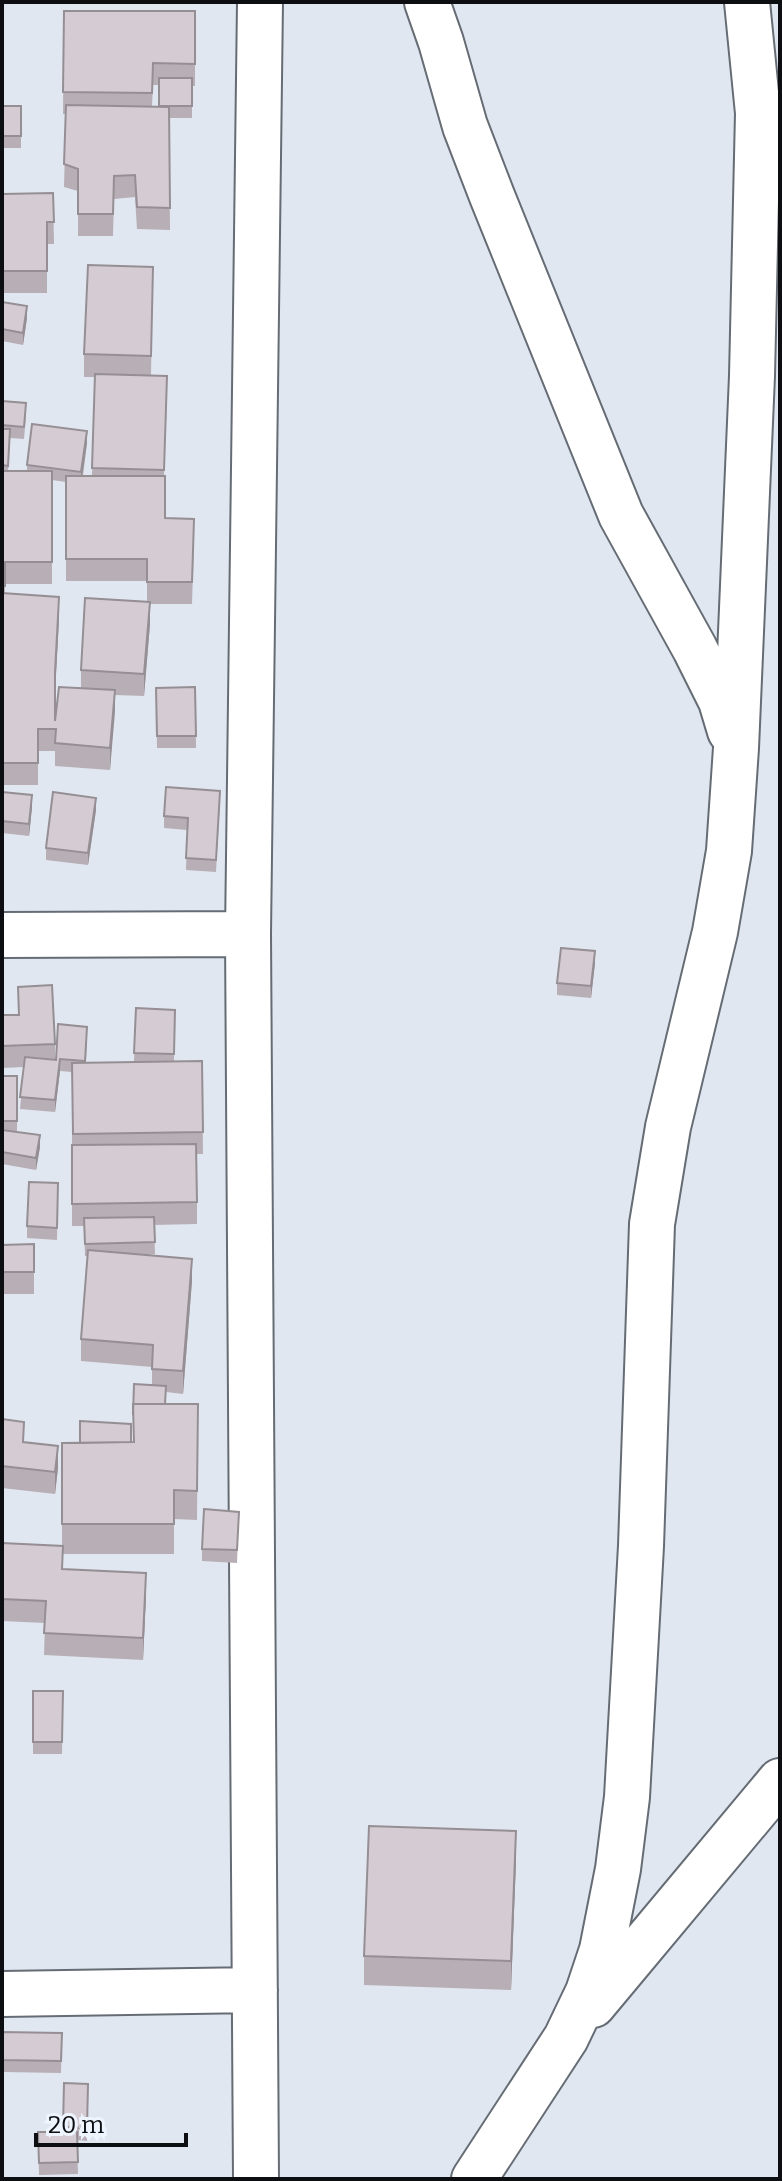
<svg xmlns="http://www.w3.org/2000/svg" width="782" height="2181" viewBox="0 0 782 2181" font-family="Bitter,serif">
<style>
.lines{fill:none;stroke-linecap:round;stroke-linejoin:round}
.minor-casing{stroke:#666c74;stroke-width:48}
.minor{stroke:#fff;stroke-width:44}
.wall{fill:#b7afb5;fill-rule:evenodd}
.shaded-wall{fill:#958f94}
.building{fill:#d5ccd3;stroke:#958f94;stroke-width:2}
</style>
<rect width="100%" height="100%" fill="#e1e7f1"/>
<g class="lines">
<!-- minor casing -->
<g class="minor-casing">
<path id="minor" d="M427,2L441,42L465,126L492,196L621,515L695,649L721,701L730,731
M2,935L248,934
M2,1994L255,1990
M593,2005L780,1781
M256,2179L248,934L260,2
M474,2179L566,2038L588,1992L602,1950L618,1869L627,1797L641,1546L652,1224L668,1127L715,932L729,851L736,748L752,376L758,113L747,2"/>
</g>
<!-- minor -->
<use href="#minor" class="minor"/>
</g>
<!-- wall -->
<path class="wall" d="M64,11H195V86H192V118H169L170,230L137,229L135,197L114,199L113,236H78V191L64,187L66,114H63ZM153,85H159V107L152,106Z
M2,106H21V148H2Z
M53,193L54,244H47V293H2V194Z
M153,267L151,375L167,398L164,476L165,518L194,541L192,604H150V624L144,696L115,695L110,770L55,766V751H38V785H2V401L26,415L24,439L10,438L8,471H27V465L87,443L83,476H92L95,377H84V354ZM52,480L66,482V581H147V601L81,670V688L55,721V690L59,619L5,594V584H52Z
M2,302L27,318L23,345L2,341Z
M780,476V563H779V534Z
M195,687L196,748H157L156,688Z
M2,792L32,807L29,836L2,833Z
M220,803L216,872L186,870L187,830L164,828V816Z
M96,810L88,865L46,860V848Z
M595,963L591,998L557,995V983Z
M18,987L55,1044V1060L87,1039L86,1063L134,1062L136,1008L175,1010L174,1061H202L203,1154H197V1224L154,1225L155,1254L145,1255L192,1281L183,1394L166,1392V1404H198L197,1520L174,1519V1554H63V1569L146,1595L143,1660L44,1655L45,1623L2,1621V1543L62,1546V1443L134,1442L133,1415L152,1385V1367L81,1361V1339L88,1256H85L84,1226H72V1072L60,1071L55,1112L20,1109L24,1067L2,1068V1015H19Z
M2,1076H17V1132L40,1147L36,1170L2,1164Z
M58,1183L57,1240L27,1238V1226Z
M34,1244V1294H2V1245Z
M2,1419L24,1442L58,1468L55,1494L2,1488Z
M239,1512L237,1563L202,1561V1549Z
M33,1691H63L62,1754H33Z
M516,1860L511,1990L364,1985V1956Z
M2,2032L62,2033L61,2073L2,2072Z
M64,2083L88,2084L87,2141L77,2140L78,2174L39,2175L38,2132H63Z"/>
<!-- shaded-wall -->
<path class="shaded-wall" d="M27,306V318L23,345V333Z
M87,431V443L81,484V472Z
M59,597V619L55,694V672Z
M150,602V624L144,696V674Z
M115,690V712L110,770V748Z
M32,795V807L29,836V824Z
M96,798V810L88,865V853Z
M595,951V963L591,998V986Z
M60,1059V1071L55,1112V1100Z
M40,1135V1147L36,1170V1158Z
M192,1259V1281L183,1394V1371Z
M58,1446V1468L55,1494V1472Z
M146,1573V1595L143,1660V1638Z
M516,1831V1860L511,1990V1961Z"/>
<!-- building -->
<path class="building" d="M64,11H195V64L153,63L152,93L63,92Z
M159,78H192V106H159Z
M66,105L169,107L170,208L137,207L135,175L114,176L113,214H78V169L64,164Z
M2,106H21V136H2Z
M53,193L54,222H47V271H2V194Z
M88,265L153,267L151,356L84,354Z
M2,302L27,306L23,333L2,329Z
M95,374L167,376L164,470L92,468Z
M2,401L26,403L24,427L2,425Z
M32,424L87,431L81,472L27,465Z
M2,429H10L8,466L2,465Z
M2,471H52V562H5V586H2Z
M66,476H165V518L194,519L192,582H147V559H66Z
M780,476V534H779Z
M2,593L59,597L55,672V721L59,687L115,690L110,748L55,743L56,729H38V763H2Z
M85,598L150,602L144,674L81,670Z
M195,687L196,736H157L156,688Z
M166,787L220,791L216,860L186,858L188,818L164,816Z
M2,792L32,795L29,824L2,821Z
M53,792L96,798L88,853L46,848Z
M561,948L595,951L591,986L557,983Z
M52,985L55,1044L2,1046V1015H19L18,987Z
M136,1008L175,1010L174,1054L134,1053Z
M58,1024L87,1027L85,1061L60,1059L55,1100L20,1097L25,1057L56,1060Z
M202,1061L203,1132L73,1134L72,1063Z
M2,1076H17V1121H2Z
M2,1130L40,1135L36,1158L2,1152Z
M196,1144L197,1202L72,1204V1145Z
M29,1182L58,1183L57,1228L27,1226Z
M154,1217L155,1242L85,1244L84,1218Z
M34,1244V1272H2V1245Z
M88,1250L192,1259L183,1371L152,1369L153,1345L81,1339Z
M134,1384L166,1386L165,1404H133V1415Z
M133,1404H198L197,1491L174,1490V1524H62V1443L134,1442Z
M2,1419L24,1422L23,1442L58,1446L55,1472L2,1466Z
M80,1421L131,1424V1442L80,1443Z
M204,1509L239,1512L237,1550L202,1549Z
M2,1543L63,1546L62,1569L146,1573L143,1638L44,1633L46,1601L2,1599Z
M33,1691H63L62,1742H33Z
M369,1826L516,1831L511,1961L364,1956Z
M2,2032L62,2033L61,2061L2,2060Z
M64,2083L88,2084L87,2128L63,2127Z
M38,2132H77L78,2162L39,2163Z"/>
<!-- border -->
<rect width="782" height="2181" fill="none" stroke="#0c0e11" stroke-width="8"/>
<!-- scale -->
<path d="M36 2133v12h150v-12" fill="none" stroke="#0c0e11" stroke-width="4"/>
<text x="48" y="2133" font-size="24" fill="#0c0e11" stroke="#eef5ff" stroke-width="6" paint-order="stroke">20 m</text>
</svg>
